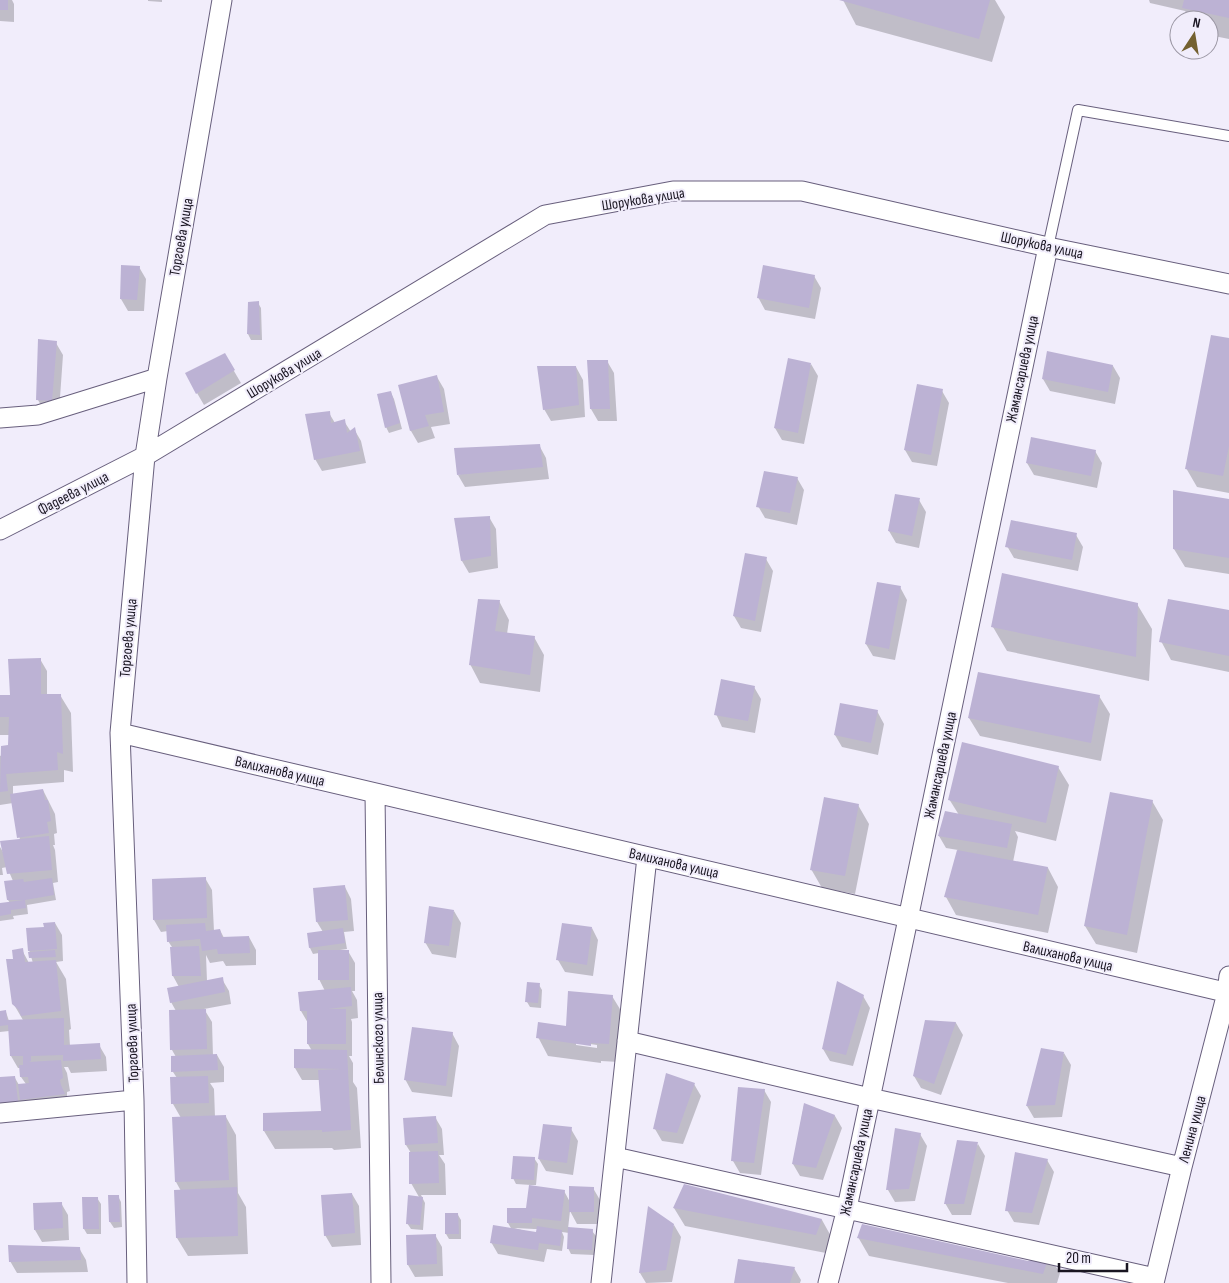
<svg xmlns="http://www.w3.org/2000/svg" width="1229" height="1283" viewBox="0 0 1229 1283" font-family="'Sofia Sans Condensed',sans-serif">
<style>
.shadow{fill:#0003;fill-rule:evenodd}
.building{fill:#bcb2d4}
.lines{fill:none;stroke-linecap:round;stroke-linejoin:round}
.service-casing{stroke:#685f7d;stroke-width:12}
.minor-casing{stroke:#685f7d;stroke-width:21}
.service{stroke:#fff;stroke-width:10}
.minor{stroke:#fff;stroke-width:19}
.labels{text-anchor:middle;stroke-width:4;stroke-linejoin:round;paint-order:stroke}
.street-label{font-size:15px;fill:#191521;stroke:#f1edfb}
</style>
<rect width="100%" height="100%" fill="#f1edfb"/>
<!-- shadow -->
<path class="shadow" d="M0,0H12L14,4V22L0,21Z
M148,0H162V2L148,1Z
M843,0H995L1005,17L992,62L856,25Z
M1149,0H1229V39L1209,35V20H1191L1185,11L1150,3Z
M139,267L146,279L144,311H128L121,299Z
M814,276L821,288L815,319L765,310L758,297Z
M258,303L261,308L262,340H251L248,334Z
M1229,339V493L1197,487L1186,468Z
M56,343L63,355L59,412H45L38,400Z
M224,354L241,383L204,405L197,393Z
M607,361L614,373L617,421H598L591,409Z
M811,364L818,376L804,444L782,440L775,428Z
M1113,366L1120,378L1115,404L1050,391L1043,379Z
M576,367L583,380L585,417L551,421L544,409Z
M437,377L444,389L450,424L431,427L435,438L418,443L411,431L400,386Z
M942,391L949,403L937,466L912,462L905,450Z
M391,393L394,399L402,429L389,433L386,427Z
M329,413L335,423L344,421L351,432L354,429L361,441L366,463L322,471L315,459Z
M539,445L546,458L549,479L465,487L458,475Z
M1095,451L1102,463L1097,488L1034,475L1027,463Z
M797,478L804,490L797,525L765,518L758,506Z
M896,495L919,500L926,512L919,548L896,543L889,531Z
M1229,500V574L1185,567L1174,549Z
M489,517L496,529L498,568L469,573L462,561L455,519Z
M1076,535L1083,547L1078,571L1014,558L1007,546Z
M766,559L773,571L761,632L741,628L734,616Z
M900,587L907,600L895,660L873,656L866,644Z
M499,601L509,620L507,634L534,637L544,655L540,692L480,683L470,664Z
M1137,604L1152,629L1149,681L1007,651L993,627Z
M1229,611V672L1171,660L1161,641Z
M40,659L47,671V695H60L71,713L73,772L64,770V782L13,786V795L43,790L55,814L57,833L54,834L55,845H53L55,850L58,882L53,883L56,900L27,905L28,914L13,916L14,919L0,921V904L10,903L8,900L13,881L7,867L2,868L3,875H0V847L3,852L20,840L13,803L0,805V756L10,751V735H0V696H12Z
M754,687L761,699L755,733L722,727L716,714Z
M1099,696L1110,714L1101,761L980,736L969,718Z
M841,704L877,711L884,724L878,755L842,747L835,735Z
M1058,767L1069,785L1056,841L1015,831L1018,837L1013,862L1048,868L1058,887L1048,933L956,915L946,897L958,850L946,848L939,836L959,815L949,799Z
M1152,801L1163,820L1137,953L1096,944L1085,926Z
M858,805L869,824L855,894L822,888L811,869Z
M205,878L212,890L214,931L220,930L224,938L249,937L256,950V965L226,966L223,961L210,963L206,955L207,981L222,979L229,991L231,1004L204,1009L212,1022L213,1056L217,1055L224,1067V1082L210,1083L214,1089L215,1117H226L236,1135L238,1193L246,1207L248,1254L188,1256L177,1238L181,1191L176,1182L181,1118L173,1104L172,1079L177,1078L173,1072L176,1057L172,1050L176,1011L171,1002L179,987L173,976L172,947L168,941V931L161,932L154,920Z
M345,887L351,899L354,931L344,932L347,949L340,950V951H348L355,963V991H352L357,1000L358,1018L351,1019L352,1022V1056H349L353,1063V1082L357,1088L361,1148L334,1150L332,1148L275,1149L264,1131L322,1113L320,1080H302L295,1068L312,1051L308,1044V1023L301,1011L325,991L319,979V953L313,954L310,948L308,934L323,932L317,922Z
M454,911L461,923L456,958L432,954L425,942Z
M55,923L62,935L63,961L56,962L66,979L71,1029L69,1030L70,1046L99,1045L106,1057L107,1071L71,1073L68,1067H64L67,1073L70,1091L67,1092V1098L0,1115V1079L15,1078L19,1085L26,1084L21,1077V1068H18L11,1056L9,1031L0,1032V1012H6L9,1021L23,1020L13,1003L14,960L22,950L29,963H33L29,950L45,928Z
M592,928L598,940L593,976L565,972L558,960Z
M539,985L542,990L541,1008L530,1007L527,1002Z
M612,996L623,1014L619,1062L601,1061V1063L548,1056L538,1037L567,1027ZM576,1042L597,1045V1048L576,1045Z
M863,996L870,1008L853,1066L830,1061L823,1049Z
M926,1021L956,1023L963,1035L941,1095L921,1088L914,1076Z
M452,1033L459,1046L452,1097L412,1092L405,1079Z
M1064,1053L1071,1065L1062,1117L1034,1118L1027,1106Z
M694,1084L701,1096L683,1144L662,1141L655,1129Z
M739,1088L764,1090L771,1102L761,1175L740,1173L733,1161Z
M804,1105L835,1116L842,1128L823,1180L800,1176L793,1164Z
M435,1117L442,1129L444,1155H439L445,1164L446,1195H421L425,1203L423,1230L411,1229L407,1223L419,1197L411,1183V1153L406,1145L404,1119Z
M571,1129L578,1141L573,1175L546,1171L539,1159Z
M896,1129L920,1134L927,1146L915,1201L895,1202L888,1190Z
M978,1144L985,1156L971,1215H952L945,1203Z
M534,1158L538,1164L536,1185H531L530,1187L564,1191L570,1202L593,1188L600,1200V1224H577L570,1211L568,1229L592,1231L596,1236L594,1255L571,1254L568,1248L569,1233L562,1232L564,1237L562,1251L547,1249L544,1262L498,1254L491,1242L512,1230L508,1223L527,1210L531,1185L516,1184L513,1178ZM514,1228L534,1229H538L537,1234Z
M1047,1160L1054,1172L1039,1225L1014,1222L1007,1210Z
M685,1185L822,1220L832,1238L826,1253L685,1226L674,1208Z
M352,1194L359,1206L361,1245L332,1247L325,1235Z
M118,1196L121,1202L122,1227L114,1228L110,1222L109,1197Z
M97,1198L101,1204V1234H87L84,1229Z
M61,1203L68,1215L69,1240L42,1242L35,1230Z
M458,1215L461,1220V1239H449L446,1234Z
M674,1225L681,1237L672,1282L646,1283L640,1273Z
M435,1235L442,1247L443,1276L415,1277L408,1265Z
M858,1237L1028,1262L1049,1256L1060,1273L1057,1283H1008L869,1256Z
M79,1248L86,1260L88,1272L17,1273L10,1261Z
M794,1268L801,1280L800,1283H735Z"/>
<!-- building -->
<path class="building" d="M0,0H8V10H0Z
M839,0H990L979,39Z
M1184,0H1229V18L1182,8Z
M121,265L140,266L137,300L120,299Z
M763,265L815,275L809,308L757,298Z
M259,301L260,335L247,334L248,302Z
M1211,335L1229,338V446L1223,476L1185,469Z
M38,339L57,341L52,401L36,400Z
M1047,351L1113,365L1108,392L1042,379Z
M225,353L235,370L196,394L185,373Z
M788,358L811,363L798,433L774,428Z
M587,360H608L610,409H590Z
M537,366H576L579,405L543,410Z
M437,375L444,412L425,415L429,426L410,431L398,385Z
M917,384L943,389L931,455L904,450Z
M391,391L400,423L385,428L377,394Z
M330,411L331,423L345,419L347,433L355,427L360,451L314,460L305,414Z
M1031,437L1096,450L1091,476L1026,463Z
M540,444L543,467L457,475L454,448Z
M764,471L798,477L790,513L756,507Z
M1173,490L1229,499V558L1173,549Z
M895,494L920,498L912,536L888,531Z
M490,516L491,556L461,561L454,518Z
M1011,520L1077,533L1072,560L1005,547Z
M745,553L767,557L755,621L733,616Z
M1002,573L1138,603L1136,657L991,627Z
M877,582L901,586L889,649L865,644Z
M478,599L500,600L495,631L535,636L530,675L469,665Z
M1168,599L1229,610V656L1159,642Z
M41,658V694H61L63,754L57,752L58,770L6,774L8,791L0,792L1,746L8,745L9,717H0V695H10L8,659Z
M978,672L1100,695L1091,743L968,718Z
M721,679L755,686L748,721L714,715Z
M840,703L878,710L871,743L834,735Z
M962,742L1059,766L1046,823L948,800Z
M43,789L45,800H48L51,821L47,822L49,833L17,838L10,794Z
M1110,792L1153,800L1127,935L1084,926Z
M824,797L859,804L845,876L810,870Z
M945,811L1012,824L1007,848L938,836Z
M49,836L52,870L7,874L0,841Z
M957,850L1048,867L1038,915L944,897Z
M206,877L207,918L153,920L152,879Z
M52,878L54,895L25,900L26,908L11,910V914L0,916V903L24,900H7L4,881L23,879L24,882Z
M345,885L348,920L316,922L313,888Z
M429,906L454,910L449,946L424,943Z
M55,922L57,949L28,951L26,928L44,927L43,923Z
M205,923L206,931L220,929L222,937L249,936L250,953L218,954L217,949L202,951L200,939L167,942L166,925Z
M562,923L592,927L587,965L556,960Z
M343,928L345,943L309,948L307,933Z
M199,946L201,976H172L170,947Z
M23,948L25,962L56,960L61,1011L21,1016L19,1010L12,1004L6,959H13L12,950Z
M55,950L56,957L29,958L28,952Z
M318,950H349V980H318Z
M223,977L225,992L170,1003L167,988Z
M837,981L864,995L846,1055L822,1049Z
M527,982L540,983L538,1003L525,1002Z
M351,987L352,1006L328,1009H346V1044H307V1011H300L298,992Z
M568,991L613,995L609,1044L591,1043V1046L536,1038L538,1022L566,1026Z
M206,1009L207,1049L170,1050L169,1010Z
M6,1010L7,1020L64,1018V1045L100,1043L101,1059L63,1061V1055L31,1056V1061L29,1062L61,1060L63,1078L60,1080L61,1085L65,1094L20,1100L18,1084L29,1083L28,1077H20L19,1065H23V1056H10L8,1025L0,1026V1011Z
M925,1020L956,1022L934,1084L913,1076Z
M412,1027L453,1032L446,1086L404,1080Z
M1041,1048L1064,1052L1055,1105L1026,1106Z
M294,1049L347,1050L351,1130L322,1132V1130L263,1131V1113L321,1111L318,1070L342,1069L294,1068Z
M217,1054L218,1070L171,1072V1056Z
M666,1073L695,1083L677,1133L653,1129Z
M15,1076L18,1101L0,1103V1077Z
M208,1076L209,1103L171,1104L170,1077Z
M738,1087L765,1089L754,1163L731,1161Z
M804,1103L835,1115L816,1168L792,1164Z
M226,1115L229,1180L175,1182L172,1117Z
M436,1116L438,1143L405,1145L403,1118Z
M543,1124L572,1127L567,1163L538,1159Z
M895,1128L921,1133L909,1189L886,1190Z
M957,1140L978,1142L964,1204H944Z
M438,1151L439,1183L409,1184V1152Z
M1015,1152L1048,1159L1032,1213L1005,1211Z
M513,1156L535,1157L534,1180L511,1179Z
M684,1184L822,1219L816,1235L673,1208Z
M529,1185L565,1190L561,1221L532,1218V1223H507V1208H526Z
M569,1186L594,1187V1212H569Z
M237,1187L238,1236L176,1238L174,1190Z
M352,1193L355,1233L324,1236L321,1195Z
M108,1195H119L120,1222H109Z
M408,1195L423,1197L420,1225L406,1224Z
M82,1197H98L99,1229H83Z
M62,1202L63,1228L34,1230L33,1203Z
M648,1206L674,1224L666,1270L639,1273Z
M445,1213H458L459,1234H445Z
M862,1224L1028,1261L1050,1254L1043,1274L857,1238Z
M493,1225L536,1232L537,1226L562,1230L560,1246L539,1243L538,1250L490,1243Z
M568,1227L593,1229L592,1250L567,1249Z
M436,1234L437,1264L407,1265L406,1235Z
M8,1245L80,1247L81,1260L9,1262Z
M738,1259L795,1267L790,1283H734Z"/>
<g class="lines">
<!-- service casing -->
<g class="service-casing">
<path id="service" d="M1048,247L1078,110L1229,136"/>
</g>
<!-- minor casing -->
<g class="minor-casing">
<path id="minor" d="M0,418L38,415L157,378
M0,530L145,456L545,215L673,191H802L1048,247L1229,284
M120,733L1229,993
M375,793L381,1283
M627,1041L870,1098L1182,1167
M0,1113L134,1100
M615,1157L1155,1278
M137,1283L134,1100L120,733L145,456L157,378L222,0
M601,1283L647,857
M828,1283L847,1208L908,919L1048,247
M1154,1283L1182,1167L1227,993L1229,976"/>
</g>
<!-- service -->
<use href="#service" class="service"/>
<!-- minor -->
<use href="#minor" class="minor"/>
</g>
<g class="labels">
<!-- street labels -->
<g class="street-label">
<text transform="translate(643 199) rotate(-9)" y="5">Шорукова улица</text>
<text transform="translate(181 237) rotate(-80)" y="5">Торгоева улица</text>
<text transform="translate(1042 245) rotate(12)" y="5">Шорукова улица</text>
<text transform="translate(1022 369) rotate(-78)" y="5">Жамансариева улица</text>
<text transform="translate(284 373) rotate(-31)" y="5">Шорукова улица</text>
<text transform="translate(73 493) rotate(-27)" y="5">Фадеева улица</text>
<text transform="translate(128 638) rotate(-85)" y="5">Торгоева улица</text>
<text transform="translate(940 765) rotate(-78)" y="5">Жамансариева улица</text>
<text transform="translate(280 771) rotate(13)" y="5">Валиханова улица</text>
<text transform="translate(674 863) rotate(13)" y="5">Валиханова улица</text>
<text transform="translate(1068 956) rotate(13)" y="5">Валиханова улица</text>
<text transform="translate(378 1038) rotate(-91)" y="5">Белинского улица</text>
<text transform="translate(132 1043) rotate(-92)" y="5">Торгоева улица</text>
<text transform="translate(1192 1129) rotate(-75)" y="5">Ленина улица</text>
<text transform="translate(856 1162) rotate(-78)" y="5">Жамансариева улица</text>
</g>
</g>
<!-- north arrow -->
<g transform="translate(1194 35) rotate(12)"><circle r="24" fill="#f1edfb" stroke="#9b97a4"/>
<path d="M0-4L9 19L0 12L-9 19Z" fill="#746130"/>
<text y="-8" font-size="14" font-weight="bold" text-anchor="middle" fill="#191521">N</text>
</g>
<!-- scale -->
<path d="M1059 1263v8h68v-8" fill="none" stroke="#191521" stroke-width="2.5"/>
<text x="1066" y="1263" font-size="15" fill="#191521" stroke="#f1edfb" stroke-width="4" paint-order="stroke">20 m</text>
</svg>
